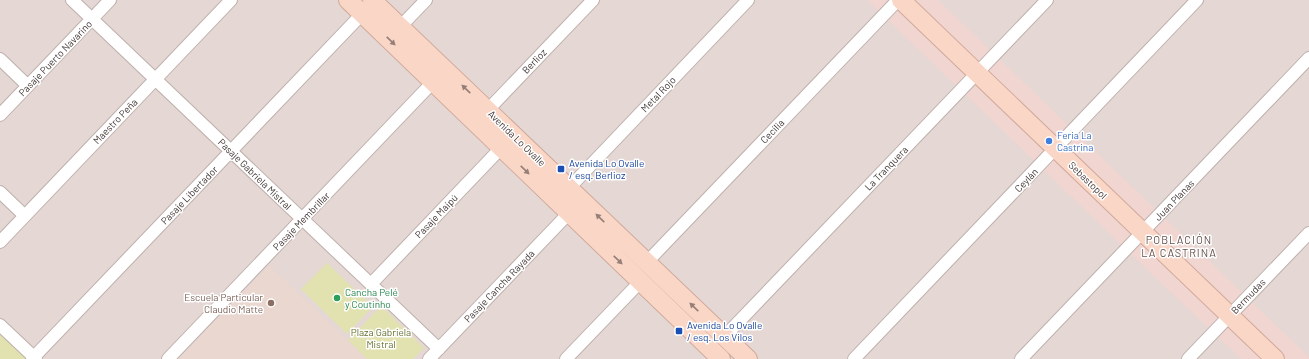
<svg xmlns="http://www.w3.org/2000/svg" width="1309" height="359" viewBox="0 0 1309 359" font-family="Barlow,sans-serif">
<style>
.residential{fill:#e4d7d4}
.commercial{fill:#f1d5d1}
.education{fill:#e9d7d0}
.green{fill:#e2e2b1}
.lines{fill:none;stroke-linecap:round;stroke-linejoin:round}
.street-casing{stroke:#beb0ac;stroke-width:14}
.secondary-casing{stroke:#d0aa9b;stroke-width:20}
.street{stroke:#fff;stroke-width:12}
.secondary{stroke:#fad6c6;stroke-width:18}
.oneway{fill:#957f76}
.shop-dot{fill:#3f7fe0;stroke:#fff;stroke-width:1.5}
.transit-dot{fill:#1a4fb4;stroke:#fff;stroke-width:1.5}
.leisure-dot{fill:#2e9e5b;stroke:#fff;stroke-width:1.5}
.education-dot{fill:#8d6e63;stroke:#fff;stroke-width:1.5}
.labels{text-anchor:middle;stroke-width:3;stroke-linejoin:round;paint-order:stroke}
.street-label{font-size:10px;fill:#433735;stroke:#fff}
.shop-label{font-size:10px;fill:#366cbe;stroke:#fff;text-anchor:start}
.transit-label{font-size:10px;fill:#164399;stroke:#fff;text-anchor:start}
.leisure-label{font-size:10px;fill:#27864d;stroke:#fff;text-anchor:start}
.education-label{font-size:10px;fill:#785e54;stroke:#fff;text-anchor:end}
.park-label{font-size:10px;fill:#646f2e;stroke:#fff}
.neighbourhood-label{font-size:11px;letter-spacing:1px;fill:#65514d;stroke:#fff}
</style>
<rect width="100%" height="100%" fill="#f1e8e5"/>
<!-- residential -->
<path class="residential" d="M0,0H1309V359H0Z"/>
<!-- commercial -->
<path class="commercial" d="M867,0H938L1309,357V359H1241L1159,281Z"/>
<!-- education -->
<path class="education" d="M269,265L367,359H178Z"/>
<!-- green -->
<path class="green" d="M327,263L373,307L347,334L301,289Z
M381,306L424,348L413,359H367L348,340Z
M0,330L31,359H0Z"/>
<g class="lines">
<!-- street casing -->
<g class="street-casing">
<path id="street" d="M72,0L439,349
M400,27L426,0
M0,59L28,86
M0,115L110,0
M483,115L593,0
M569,188L748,0
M0,192L25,216
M0,242L231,0
M647,262L898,0
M371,284L501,148
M0,325L36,359
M725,336L1047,0
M32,359L362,14
M168,359L433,82
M429,359L569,213
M566,359L641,281
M854,359L1197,0
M1021,359L1309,58
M1188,359L1309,233"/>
</g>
<!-- secondary casing -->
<g class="secondary-casing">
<path id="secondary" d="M348,0L721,359
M372,0L748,359
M901,0L1275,359"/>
</g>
<!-- street -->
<use href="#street" class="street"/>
<!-- secondary -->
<use href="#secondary" class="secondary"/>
</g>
<!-- one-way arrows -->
<defs><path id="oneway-solid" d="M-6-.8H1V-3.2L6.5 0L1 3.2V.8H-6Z"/></defs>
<g class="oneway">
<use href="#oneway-solid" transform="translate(391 41) rotate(44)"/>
<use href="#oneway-solid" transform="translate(466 89) rotate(-136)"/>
<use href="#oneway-solid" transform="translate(525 170) rotate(44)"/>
<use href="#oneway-solid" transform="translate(600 218) rotate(-136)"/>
<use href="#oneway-solid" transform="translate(618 260) rotate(44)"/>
<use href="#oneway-solid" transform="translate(694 307) rotate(-136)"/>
</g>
<!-- markers -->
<circle class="shop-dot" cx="1049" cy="141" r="4"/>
<g class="transit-dot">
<rect x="557" y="165" width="8" height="8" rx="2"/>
<rect x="675" y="327" width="8" height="8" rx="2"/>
</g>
<circle class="leisure-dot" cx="337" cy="298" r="4"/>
<circle class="education-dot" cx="271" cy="303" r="4"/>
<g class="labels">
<!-- street labels -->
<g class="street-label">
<text transform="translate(55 58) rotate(-46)" y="4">Pasaje Puerto Navarino</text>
<text transform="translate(534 61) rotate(-46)" y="4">Berlioz</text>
<text transform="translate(658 94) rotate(-46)" y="4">Metal Rojo</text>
<text transform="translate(115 121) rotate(-46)" y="4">Maestro Peña</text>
<text transform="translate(772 131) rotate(-46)" y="4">Cecilia</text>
<text transform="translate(517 138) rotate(44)" y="4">Avenida Lo Ovalle</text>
<text transform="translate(886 168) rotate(-46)" y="4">La Tranquera</text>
<text transform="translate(255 174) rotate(44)" y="4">Pasaje Gabriela Mistral</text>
<text transform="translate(1026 180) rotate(-46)" y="4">Ceylán</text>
<text transform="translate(1088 180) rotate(44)" y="4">Sebastopol</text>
<text transform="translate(189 195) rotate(-46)" y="4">Pasaje Libertador</text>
<text transform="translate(1174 200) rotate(-46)" y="4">Juan Planas</text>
<text transform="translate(436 216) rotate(-46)" y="4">Pasaje Maipú</text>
<text transform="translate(301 221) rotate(-46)" y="4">Pasaje Membrillar</text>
<text transform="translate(499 286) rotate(-46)" y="4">Pasaje Cancha Rayada</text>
<text transform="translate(1248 296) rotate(-46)" y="4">Bermudas</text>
</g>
<!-- shop labels -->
<g class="shop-label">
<text x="1057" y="139">Feria La<tspan x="1057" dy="12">Castrina</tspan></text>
</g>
<!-- transit labels -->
<g class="transit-label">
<text x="569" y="167">Avenida Lo Ovalle<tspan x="569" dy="12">/ esq. Berlioz</tspan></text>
<text x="687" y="329">Avenida Lo Ovalle<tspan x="687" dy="12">/ esq. Los Vilos</tspan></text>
</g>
<!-- leisure labels -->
<g class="leisure-label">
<text x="345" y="296">Cancha Pelé<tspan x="345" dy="12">y Coutinho</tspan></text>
</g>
<!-- education labels -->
<g class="education-label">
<text x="263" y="301">Escuela Particular<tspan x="263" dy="12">Claudio Matte</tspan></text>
</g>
<!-- park labels -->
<g class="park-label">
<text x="381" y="336">Plaza Gabriela<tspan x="381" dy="12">Mistral</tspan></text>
</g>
<!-- neighbourhood labels -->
<g class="neighbourhood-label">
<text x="1179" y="244">POBLACIÓN<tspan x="1179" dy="13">LA CASTRINA</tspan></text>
</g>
</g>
</svg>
